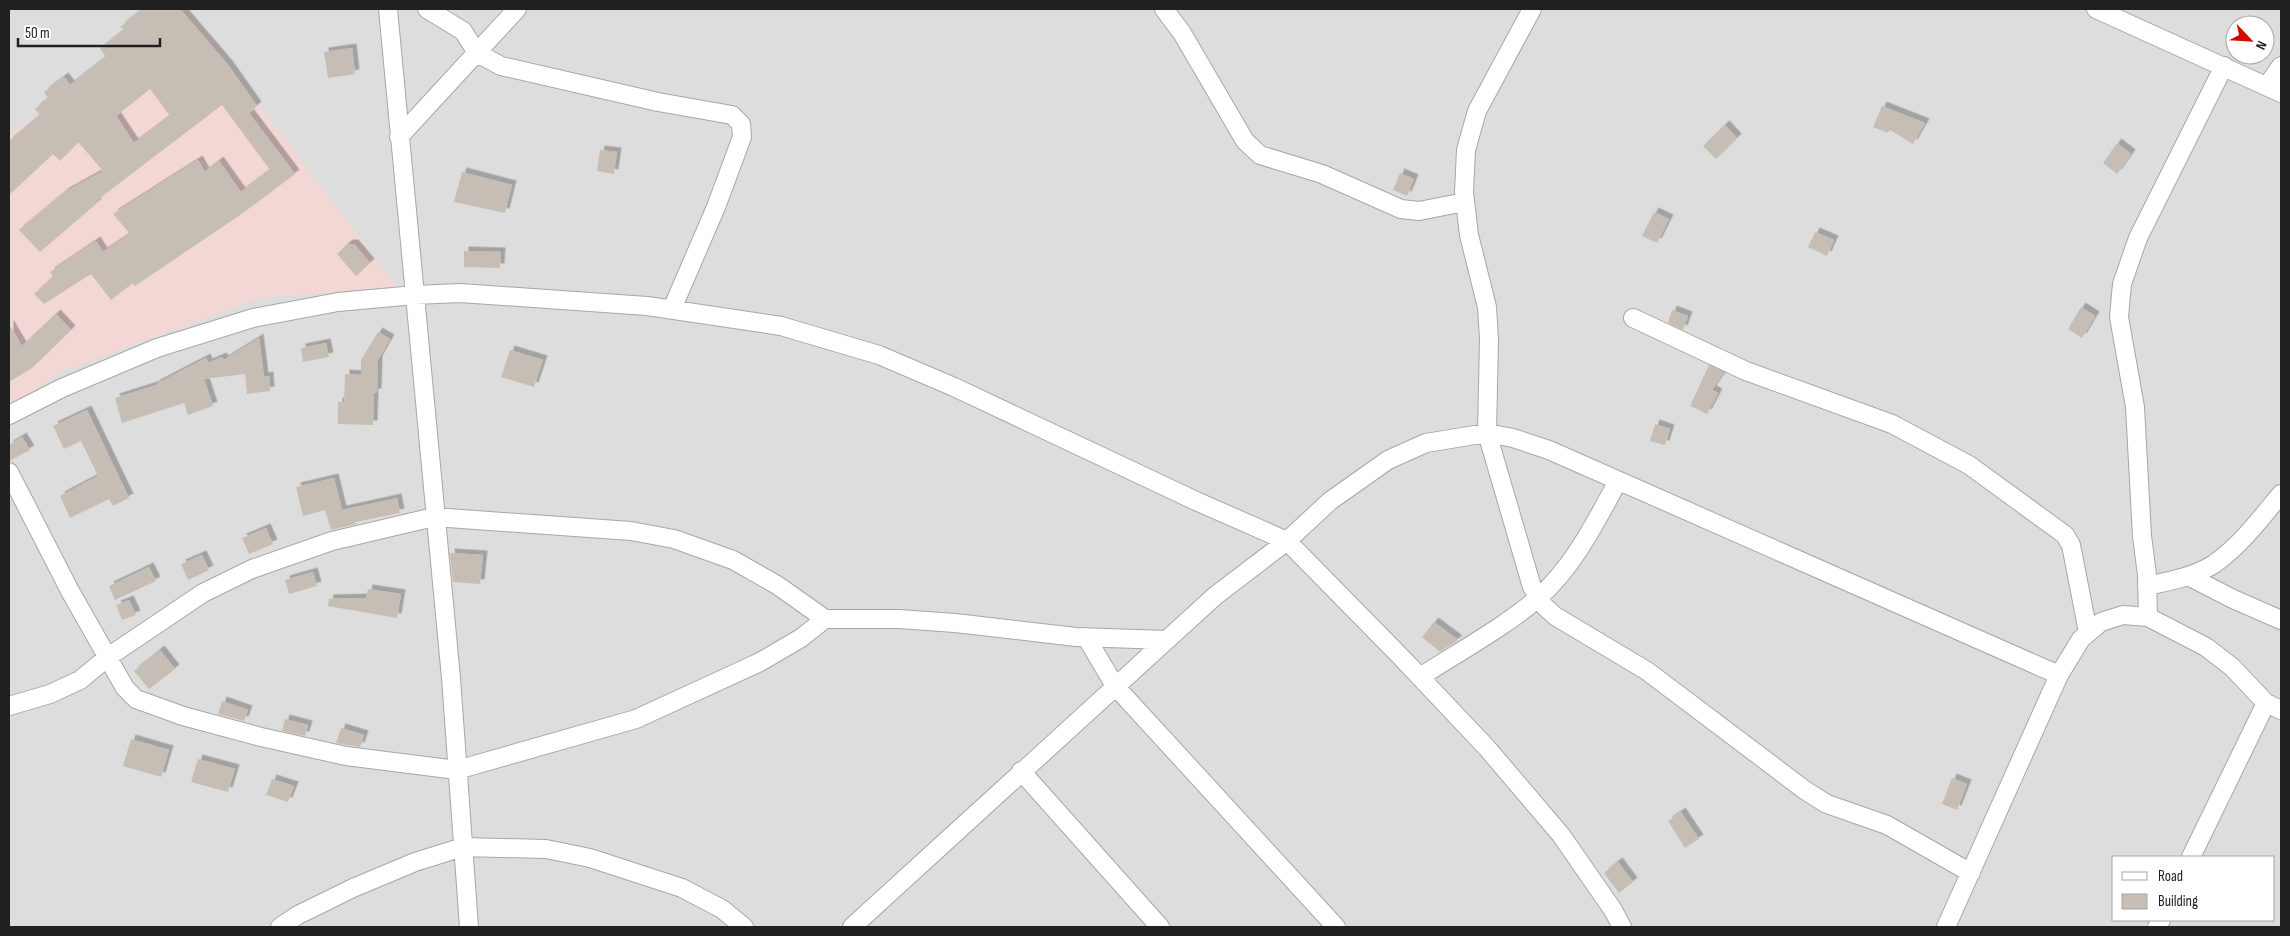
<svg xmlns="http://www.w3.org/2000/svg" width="2290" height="936" viewBox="0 0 2290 936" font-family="'Sofia Sans Condensed',sans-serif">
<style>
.residential{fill:#dedddd;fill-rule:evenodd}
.commercial{fill:#f2d7d5}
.building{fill:#c6beb5;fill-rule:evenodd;filter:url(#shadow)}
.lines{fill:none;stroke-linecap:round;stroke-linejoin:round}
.minor-casing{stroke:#a7a7a7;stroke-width:20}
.minor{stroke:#fff;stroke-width:18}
</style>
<defs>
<filter id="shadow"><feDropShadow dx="4.5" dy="-4.5" stdDeviation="0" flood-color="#0004"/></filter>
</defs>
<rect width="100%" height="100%" fill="#f1eee6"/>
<!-- residential -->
<path class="residential" d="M9,9H2281V927H9ZM2235,25H2265V55H2235ZM2114,857H2274V920H2114Z"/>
<!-- commercial -->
<path class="commercial" d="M188,11L397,287L261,298L62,371L9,407V136Z"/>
<!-- building -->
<path class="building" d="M143,9H180L228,65L257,106L249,113L295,174L243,213L135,286L133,283L111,300L91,274L44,304L34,294L53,277L50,272L96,241L103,252L130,234L113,214L198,160L205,172L219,161L241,192L270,170L222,105L96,201L97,203L40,252L19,230L65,192L103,171L78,142L60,161L53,154L9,195V141L40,115L35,109L48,98L44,92L64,77L70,85L106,57L100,49L125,29L120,27ZM150,89L170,116L134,143L116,116Z
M352,48L355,74L328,78L324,52Z
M1882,106L1925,123L1913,144L1890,130L1888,133L1873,127Z
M1725,125L1737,138L1716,159L1703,146Z
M2117,143L2131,154L2117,174L2103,163Z
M600,150L617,152L614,174L597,171Z
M462,172L512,185L505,213L454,202Z
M1400,173L1414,179L1407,196L1393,190Z
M1654,212L1669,219L1657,243L1642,236Z
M1815,232L1834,240L1827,256L1808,247Z
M348,244H354L370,263L356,276L337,254Z
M464,251L501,252L500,268L464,267Z
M2081,307L2095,316L2082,338L2068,329Z
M1672,310L1688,316L1683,330L1668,323Z
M56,314L71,330L32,368L9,382V324L22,346Z
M378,332L390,339L378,360L377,393H374L373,425L338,424V402H344L345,374L361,375V360Z
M259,338L264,377L269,376L270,391L247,394L245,374L204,379L213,406L188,415L184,403L122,423L115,398L156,385V384L206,358L208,363L222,357L224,360Z
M326,343L329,357L303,362L301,348Z
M510,350L543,360L534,387L501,377Z
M1709,365L1724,372L1712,390L1718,393L1707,414L1690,406Z
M87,410L129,498L113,506L109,499L70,518L60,496L98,476L81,441L64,449L53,426Z
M1655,424L1670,429L1665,445L1650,441Z
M22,437L30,450L9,461V445Z
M334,478L342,510L397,498L400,513L355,522L356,524L331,530L325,510L303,516L296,487Z
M266,528L273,544L249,554L242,538Z
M450,553L483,555L480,584L453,582Z
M202,555L209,570L188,580L181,564Z
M149,567L156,581L115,600L109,586Z
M313,572L317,586L289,594L285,580Z
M368,589L401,594L397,618L328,606L329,599L366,598Z
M129,600L136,615L122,620L116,605Z
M1434,622L1458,640L1440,652L1422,637Z
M160,650L175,669L149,689L134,671Z
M222,701L248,710L244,721L218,714Z
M285,719L308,725L305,736L282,731Z
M341,728L364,735L360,747L336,743Z
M131,739L169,750L161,777L123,766Z
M198,759L235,769L228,792L191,782Z
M1952,778L1967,784L1957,810L1942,804Z
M272,779L294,786L288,802L266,795Z
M1681,812L1699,839L1685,848L1668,821Z
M1618,862L1633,882L1619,893L1604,873Z"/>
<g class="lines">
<!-- minor casing -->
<g class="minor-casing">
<path id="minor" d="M388,9L451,678L469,927
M427,9L463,31L477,53L501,66L658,102L732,115L741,124L742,137L716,207L672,309
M1164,9L1182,33L1245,141L1260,155L1322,174L1401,209L1419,211L1465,202
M1532,9L1477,111L1466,150L1464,192L1469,235L1487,307L1489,339L1487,433L1532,587L1542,604L1555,616L1647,671L1806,791L1827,804L1887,825L1971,873
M2096,9L2281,93
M2267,86L2281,66
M399,137L517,9
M1633,318L1746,371L1892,424L1969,465L2065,535L2071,545L2088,632
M9,415L62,388L157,348L253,318L338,302L415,295L460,293L647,306L781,326L879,355L954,387L1196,501L1287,541L1400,656L1487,748L1561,835L1613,910L1622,927
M9,472L70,591L125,688L136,699L183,716L261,737L346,756L457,770L636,719L760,662L801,638L825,619
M2188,576L2233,599L2281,620
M2147,586C2169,581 2194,577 2214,564C2240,546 2261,518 2281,494
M2148,617L2147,575L2142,536L2135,407L2119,317L2122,284L2138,238L2224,66
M1086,637L1115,686L1336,927
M1420,677C1457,653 1506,626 1538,598C1574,566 1595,523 1618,481
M2266,703L2281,710
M9,706L50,694L80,680L108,657L203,593L252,569L332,541L434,517L631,531L674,539L733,560L777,585L825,619H899L955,623L1076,637L1167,640
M1021,771L1160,927
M280,927L298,915L353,888L415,862L463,847L546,849L590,858L682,888L722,909L744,927
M852,927L1215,596L1287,541L1330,501L1388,460L1426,443L1487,433L1513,438L1549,450L2059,675
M1946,927L2059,675L2081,639L2101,622L2123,615L2148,617L2206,647L2232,667L2266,703L2191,857
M2157,927L2161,920"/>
</g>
<!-- minor -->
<use href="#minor" class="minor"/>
</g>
<!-- border -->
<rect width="2290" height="936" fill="none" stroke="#202020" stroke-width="20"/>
<!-- legend -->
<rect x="2112" y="856" width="162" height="65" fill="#ffffff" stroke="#a6a6a6"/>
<rect x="2122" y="872" width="25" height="8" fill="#ffffff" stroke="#a6a6a6"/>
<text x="2158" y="881" font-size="15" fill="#202020">Road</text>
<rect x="2122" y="894" width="25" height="15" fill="#c6beb5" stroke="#a6a6a6"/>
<text x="2158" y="906" font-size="15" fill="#202020">Building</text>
<!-- north arrow -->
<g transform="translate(2250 40) rotate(115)"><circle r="24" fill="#ffffff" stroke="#a6a6a6"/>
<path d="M0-4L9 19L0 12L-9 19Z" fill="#d00a00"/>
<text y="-8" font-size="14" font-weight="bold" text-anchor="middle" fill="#202020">N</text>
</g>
<!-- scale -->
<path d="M18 38v8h142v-8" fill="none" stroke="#202020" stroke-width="2.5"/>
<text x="25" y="38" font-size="15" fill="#202020" stroke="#ffffff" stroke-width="4" paint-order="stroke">50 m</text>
</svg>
